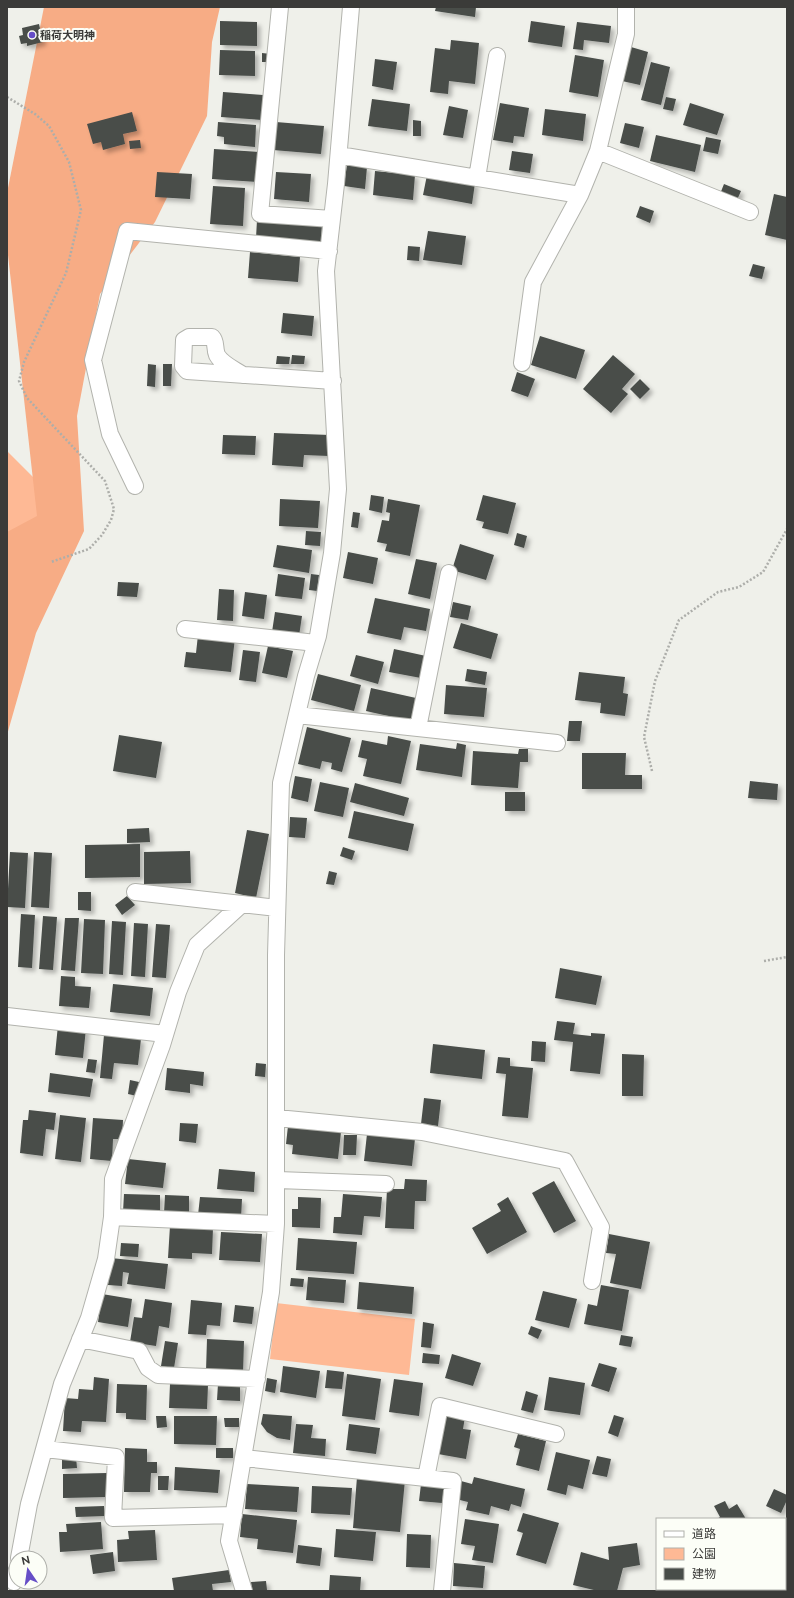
<svg xmlns="http://www.w3.org/2000/svg" width="794" height="1598" viewBox="0 0 794 1598" font-family="Raleway,'Noto Sans JP',sans-serif">
<style>
.green{fill:#feb995}
.forest{fill:#f7ac85}
.building{fill:#484d49;filter:url(#shadow)}
.lines{fill:none;stroke-linecap:round;stroke-linejoin:round}
.street-casing{stroke:#b2b3ad;stroke-width:18}
.path{stroke:#adaeaa;stroke-width:2.5;stroke-dasharray:2 2;stroke-linecap:butt}
.street{stroke:#fff;stroke-width:16}
.poi-dot{fill:#664ec7;stroke:#fcfef7;stroke-width:1.5}
.labels{text-anchor:middle;stroke-width:4;stroke-linejoin:round;paint-order:stroke}
.poi-label{font-size:11px;font-weight:bold;fill:#3b3b39;stroke:#fcfef7;text-anchor:start}
</style>
<defs>
<filter id="shadow"><feDropShadow dx="3.5" dy="3.5" stdDeviation="2" flood-color="#0004"/></filter>
</defs>
<rect width="100%" height="100%" fill="#eff0ea"/>
<!-- green -->
<path class="green" d="M7,451L43,487L48,533L7,535Z
M276,1303L415,1319L409,1375L270,1359Z"/>
<!-- forest -->
<path class="forest" d="M44,7H220L212,42L207,116L155,222L100,294L77,416L84,531L36,633L7,735V532L37,516L7,246V193Z"/>
<!-- building -->
<path class="building" d="M436,7H476L475,17L435,11Z
M220,21L257,22V46L220,45Z
M531,21L565,26L562,47L528,42Z
M577,22L611,26L609,43L584,40L583,50L573,49Z
M39,24L43,42L27,46V43L21,44L19,36L23,35L22,28Z
M451,40L479,43L475,84L449,81L448,94L430,92L435,48L450,50Z
M631,47L648,52L640,85L622,81Z
M220,50L255,51V76L219,75Z
M262,53L271,54V62H262Z
M575,55L604,60L598,97L569,92Z
M375,59L397,62L393,90L372,86Z
M651,62L670,67L661,105L641,100Z
M223,92L263,95L262,120L221,117Z
M666,97L676,99L673,111L663,109Z
M372,99L410,104L407,131L368,126Z
M500,103L529,108L524,137L514,136L513,143L493,140Z
M690,103L724,114L717,135L683,125Z
M449,106L468,110L463,138L443,135Z
M545,109L586,114L583,141L542,135Z
M132,112L137,131L123,134L125,144L103,150L101,142L93,144L87,124Z
M413,120L421,121V136H413Z
M218,122L256,125L255,147L224,144V137L217,136Z
M276,122L324,126L321,154L273,150Z
M625,123L644,127L639,148L620,143Z
M656,135L701,145L695,172L650,161Z
M706,137L721,140L718,154L703,151Z
M140,140L141,148L130,149L129,141Z
M214,149L260,152L258,182L212,179Z
M512,151L533,154L530,173L509,170Z
M347,164L367,167L365,189L344,186Z
M375,171L415,175L413,200L373,195Z
M157,172L192,174L190,199L155,197Z
M276,172L311,174L309,202L274,199Z
M427,175L475,183L472,204L423,195Z
M724,184L741,191L737,200L720,194Z
M213,186L245,188L243,226L210,224Z
M774,194L787,197V240L765,235Z
M640,206L654,211L650,223L636,217Z
M257,220L322,224L321,243L256,238Z
M428,231L466,236L462,265L423,260Z
M408,246L420,247L419,261L407,260Z
M250,252L300,257L298,282L248,278Z
M753,264L765,267L762,279L749,276Z
M283,313L314,316L312,336L281,333Z
M540,336L585,350L576,379L531,365Z
M292,355L305,356L304,364H291Z
M613,355L635,374L622,389L628,394L611,413L583,389Z
M277,356L290,357L289,364H276Z
M148,364L156,365L155,387L147,386Z
M163,364H172L171,386H163Z
M517,372L535,379L528,397L511,391Z
M640,379L650,389L640,399L630,389Z
M274,433L330,435L329,456L304,455L303,467L272,465Z
M223,435L256,436L255,455L222,454Z
M371,495L384,497L382,513L369,510Z
M483,495L516,503L508,534L482,528L484,522L476,520Z
M280,499L320,501L318,528L279,526Z
M388,499L420,505L410,556L385,551L387,544L377,542L382,520L389,521L390,513L386,512Z
M353,512L360,513L358,528L351,527Z
M306,531L321,532L320,546L305,545Z
M517,533L527,536L524,548L514,545Z
M460,544L494,555L486,580L452,570Z
M277,545L312,550L309,573L273,567Z
M348,552L378,558L373,584L343,578Z
M416,559L437,563L430,599L408,594Z
M278,574L305,578L302,599L275,596Z
M311,574L319,575L317,591L309,590Z
M118,582L139,583L137,597L117,596Z
M219,589L234,590L233,621L217,620Z
M245,592L267,595L264,619L242,616Z
M375,598L430,609L426,631L404,627L401,640L367,633Z
M453,602L471,606L468,620L450,617Z
M275,612L302,616L299,636L272,632Z
M461,623L498,634L491,659L453,648Z
M198,635L235,638L231,672L184,667L186,652L196,653Z
M268,646L293,651L287,678L262,673Z
M394,649L426,656L421,678L389,672Z
M243,650L260,652L256,682L239,680Z
M356,655L384,662L378,684L350,676Z
M467,669L487,672L485,685L465,681Z
M579,672L625,677L623,693L628,694L625,716L600,713L601,703L575,700Z
M318,674L361,685L354,711L311,700Z
M446,685L487,688L484,717L444,714Z
M371,688L416,698L411,721L366,711Z
M569,721H582L580,741H567Z
M307,727L351,738L342,772L331,769L332,763L322,761L320,769L298,764Z
M119,735L162,742L156,778L113,771Z
M388,736L411,741L401,784L363,776L367,759L358,757L362,740L387,745Z
M457,743L466,745L462,777L416,770L420,744L456,749Z
M519,749H528V762H520L518,788L471,785L473,751L518,754Z
M582,753H626L625,775H642V789H582Z
M295,776L312,779L308,802L291,798Z
M750,781L778,784L777,800L748,798Z
M320,782L349,788L343,817L314,811Z
M355,783L409,798L404,816L350,802Z
M505,792H525V811H505Z
M354,811L414,824L408,851L348,838Z
M290,817L307,818L305,838L289,837Z
M149,828L150,842L127,843V829Z
M247,830L269,834L256,898L235,893Z
M140,844V877L85,878V845Z
M343,847L355,851L352,860L340,856Z
M190,851L191,883L144,884V852Z
M10,852L28,853L25,908L7,907Z
M34,852L52,853L49,908L31,907Z
M329,871L337,873L334,885L326,884Z
M78,892H91V911L78,910Z
M127,896L135,905L122,915L115,905Z
M21,914L35,915L32,968L18,967Z
M43,916L57,917L53,970L39,969Z
M65,918H79L75,971L61,970Z
M84,919L105,920L103,974L81,973Z
M112,921L126,922L123,975L109,974Z
M134,923L148,924L145,977L131,976Z
M156,924L170,925L166,978L152,977Z
M560,968L602,976L596,1005L555,998Z
M61,976L75,977V986L91,987L89,1008L59,1006Z
M113,984L153,988L150,1016L110,1012Z
M557,1021L575,1023L573,1034L591,1036V1033L605,1034L600,1074L570,1071L573,1042L554,1040Z
M58,1025L86,1028L83,1058L55,1055Z
M104,1035L141,1039L138,1065L114,1063L112,1079L100,1078Z
M532,1041L546,1042L545,1062L531,1061Z
M433,1044L485,1050L482,1079L430,1073Z
M622,1054L644,1055L643,1096H622Z
M498,1057L510,1058V1066L533,1068L528,1118L502,1116L506,1074L496,1073Z
M88,1059L97,1060L95,1073L86,1072Z
M256,1063L266,1064L265,1077L255,1076Z
M167,1068L204,1072L203,1086L190,1084V1093L165,1090Z
M50,1073L93,1079L90,1097L48,1092Z
M130,1080L139,1082L137,1096L128,1094Z
M424,1098L441,1100L438,1126L421,1124Z
M29,1110L56,1113L54,1130L46,1129L43,1156L20,1153L23,1120H28Z
M60,1115L86,1118L81,1162L55,1159Z
M93,1118L123,1120L122,1139H113L112,1161L90,1159Z
M180,1123L198,1124L196,1143L179,1141Z
M288,1126L341,1132L338,1159L292,1154L293,1145L286,1144Z
M367,1134L415,1139L412,1166L364,1161Z
M344,1135H357L356,1155H343Z
M128,1159L166,1163L163,1188L125,1184Z
M219,1169L255,1172L254,1192L217,1189Z
M405,1179L427,1180L426,1201H415L414,1229L385,1228L387,1189H404Z
M554,1181L576,1221L554,1233L532,1193Z
M124,1194L160,1195V1214L123,1212Z
M343,1194L382,1197L380,1217L364,1216L362,1235L333,1233L334,1217H341Z
M165,1195L189,1196V1214L164,1213Z
M200,1197L242,1199L241,1218L198,1215Z
M298,1197L321,1198L320,1228L292,1227V1209H298Z
M508,1197L527,1232L487,1254L472,1228L501,1211L497,1204Z
M170,1226L213,1228L212,1254L192,1253V1259L168,1258Z
M221,1232L262,1234L260,1262L219,1260Z
M609,1234L650,1242L641,1289L610,1283L616,1254L606,1253Z
M298,1238L357,1242L354,1274L296,1270Z
M121,1243L139,1244L138,1257L120,1256Z
M111,1258L168,1264L165,1289L127,1284L129,1273L123,1272L122,1286L108,1285Z
M308,1277L346,1280L344,1303L306,1300Z
M291,1278L304,1279L303,1287L290,1286Z
M359,1282L414,1287L412,1314L357,1309Z
M601,1285L629,1290L622,1331L584,1324L588,1304L597,1306Z
M543,1291L577,1299L569,1328L535,1320Z
M102,1294L132,1299L128,1327L98,1322Z
M145,1299L172,1303L169,1328L159,1326L156,1346L130,1342L134,1317L142,1318Z
M191,1300L222,1303L220,1326L207,1325L206,1335L188,1334Z
M235,1305L254,1307L252,1324L233,1322Z
M423,1322L434,1324L431,1348L421,1347Z
M531,1326L542,1330L538,1339L528,1334Z
M621,1335L633,1337L631,1347L619,1345Z
M207,1339L244,1341L243,1373L206,1371Z
M165,1341L178,1343L174,1368L161,1366Z
M423,1353L440,1355L439,1364L422,1363Z
M452,1354L481,1363L473,1386L445,1378Z
M599,1363L617,1368L609,1392L591,1386Z
M283,1366L320,1371L316,1398L280,1392Z
M327,1370L344,1372L342,1389L325,1388Z
M347,1374L381,1379L375,1420L342,1416Z
M94,1377L109,1379L106,1422L82,1421L81,1432L63,1431L65,1398L78,1399L79,1389L93,1390Z
M549,1377L585,1383L580,1415L544,1410Z
M267,1378L277,1380L275,1393L265,1391Z
M394,1379L423,1383L419,1416L389,1412Z
M117,1384L147,1385L146,1420L126,1419V1413H116Z
M170,1384L208,1385L207,1409L169,1408Z
M218,1384L240,1385V1401L217,1400Z
M526,1391L538,1395L533,1413L521,1410Z
M263,1414L292,1416L290,1440L277,1438L267,1432L261,1424Z
M445,1414L465,1417L463,1429L471,1430L466,1459L438,1454Z
M614,1415L624,1418L618,1437L608,1433Z
M156,1416H166L167,1427L157,1428Z
M174,1416H217L216,1445L174,1444Z
M224,1418H239V1427H225Z
M296,1424L313,1425L311,1438L326,1439L325,1456L293,1453Z
M349,1424L380,1428L376,1454L346,1450Z
M518,1434L546,1441L539,1471L516,1465L520,1449L514,1447Z
M125,1448L147,1449V1462H157V1473H151L150,1492H124Z
M216,1448H233V1458H216Z
M556,1452L590,1460L583,1489L568,1485L566,1495L547,1490Z
M597,1456L611,1459L607,1477L592,1474Z
M76,1457L77,1468L62,1469V1458Z
M175,1467L220,1470L218,1493L174,1490Z
M107,1473V1497L63,1498V1474Z
M158,1476H169L168,1490H158Z
M357,1477L405,1480L400,1532L353,1528Z
M474,1477L525,1489L521,1507L511,1504L509,1511L491,1506L489,1515L466,1510L468,1502L456,1499L461,1481L472,1484Z
M247,1484L299,1487L297,1512L245,1509Z
M421,1484L444,1486L442,1503L419,1501Z
M312,1486L352,1488L350,1515L311,1513Z
M774,1489L787,1495V1500L781,1513L766,1506Z
M725,1501L729,1509L737,1504L746,1519H717L720,1517L714,1506Z
M104,1506L105,1516L76,1517L75,1507Z
M523,1513L559,1523L546,1564L516,1555L523,1533L517,1531Z
M242,1514L297,1520L293,1553L257,1549L258,1539L240,1537Z
M465,1519L499,1524L493,1563L472,1560L475,1546L461,1544Z
M101,1522L103,1549L60,1552L59,1532H67L66,1524Z
M336,1529L376,1532L373,1561L334,1557Z
M155,1530L157,1560L118,1562L117,1540L129,1539L128,1531Z
M407,1534L431,1535L430,1568L406,1567Z
M785,1539H787V1583L785,1584Z
M637,1543L640,1565L623,1568L617,1591H598L573,1585L581,1552L609,1560L608,1547Z
M298,1545L322,1548L320,1566L296,1563Z
M113,1552L115,1571L93,1574L90,1555Z
M454,1563L485,1566L483,1588L453,1586Z
M229,1570L231,1582L212,1584L213,1591H174L172,1578Z
M330,1575L361,1577L360,1591H329Z
M266,1581L267,1590L252,1591L251,1582Z"/>
<g class="lines">
<!-- street casing -->
<g class="street-casing">
<path id="street" d="M280,7L260,214L332,219
M598,151L750,212
M339,155L580,195L598,151L626,34V7
M477,178L497,56
M522,363L533,282L580,195
M243,375C234,369 222,364 217,355C214,348 217,342 212,337H189L184,340L183,366L187,371L333,381
M135,486L110,434L93,360L127,231L329,251
M185,629L316,643
M297,715L557,743
M418,728L449,573
M135,892L277,908
M7,1016L165,1034
M277,1118L422,1132L565,1161L601,1227L592,1281
M278,1180L386,1184
M112,1217L276,1224
M80,1339L139,1351L148,1368L158,1375L257,1379
M45,1449L116,1457L113,1518L234,1515
M244,1458L453,1481L442,1591
M426,1478L440,1406L556,1434
M19,1558L29,1504L62,1384L89,1318L106,1259L112,1217L113,1179L162,1045L178,992L197,945L242,904
M14,1582L16,1572
M244,1591L229,1541L271,1292L276,1224V955L281,783L306,676L318,636L332,553L338,489L326,271L336,184L351,7"/>
</g>
<!-- path -->
<path class="path" d="M7,97L35,114L49,126L69,162L81,210L66,273L24,362L19,381L27,398L105,481L114,509L111,520L102,535L89,549L51,562
M652,771L644,737L655,681L679,620L718,592L739,587L763,572L787,529
M764,961L787,957"/>
<!-- street -->
<use href="#street" class="street"/>
</g>
<!-- markers -->
<circle class="poi-dot" cx="32" cy="35" r="4"/>
<g class="labels">
<!-- poi labels -->
<g class="poi-label">
<text x="40" y="39">稲荷大明神</text>
</g>
</g>
<!-- border -->
<rect width="794" height="1598" fill="none" stroke="#3b3b39" stroke-width="16"/>
<!-- legend -->
<rect x="656" y="1518" width="130" height="72" fill="#fcfef7" stroke="#afb0ab"/>
<rect x="664" y="1531" width="20" height="6" fill="#ffffff" stroke="#afb0ab"/>
<text x="692" y="1538" font-size="12" fill="#3b3b39">道路</text>
<rect x="664" y="1548" width="20" height="12" fill="#feb995" stroke="#afb0ab"/>
<text x="692" y="1558" font-size="12" fill="#3b3b39">公園</text>
<rect x="664" y="1568" width="20" height="12" fill="#484d49" stroke="#afb0ab"/>
<text x="692" y="1578" font-size="12" fill="#3b3b39">建物</text>
<!-- north arrow -->
<g transform="translate(28 1570) rotate(347)"><circle r="19" fill="#fcfef7" stroke="#afb0ab"/>
<path d="M0-3L7 15L0 10L-7 15Z" fill="#664ec7"/>
<text y="-6" font-size="11" font-weight="bold" text-anchor="middle" fill="#3b3b39">N</text>
</g>
</svg>
